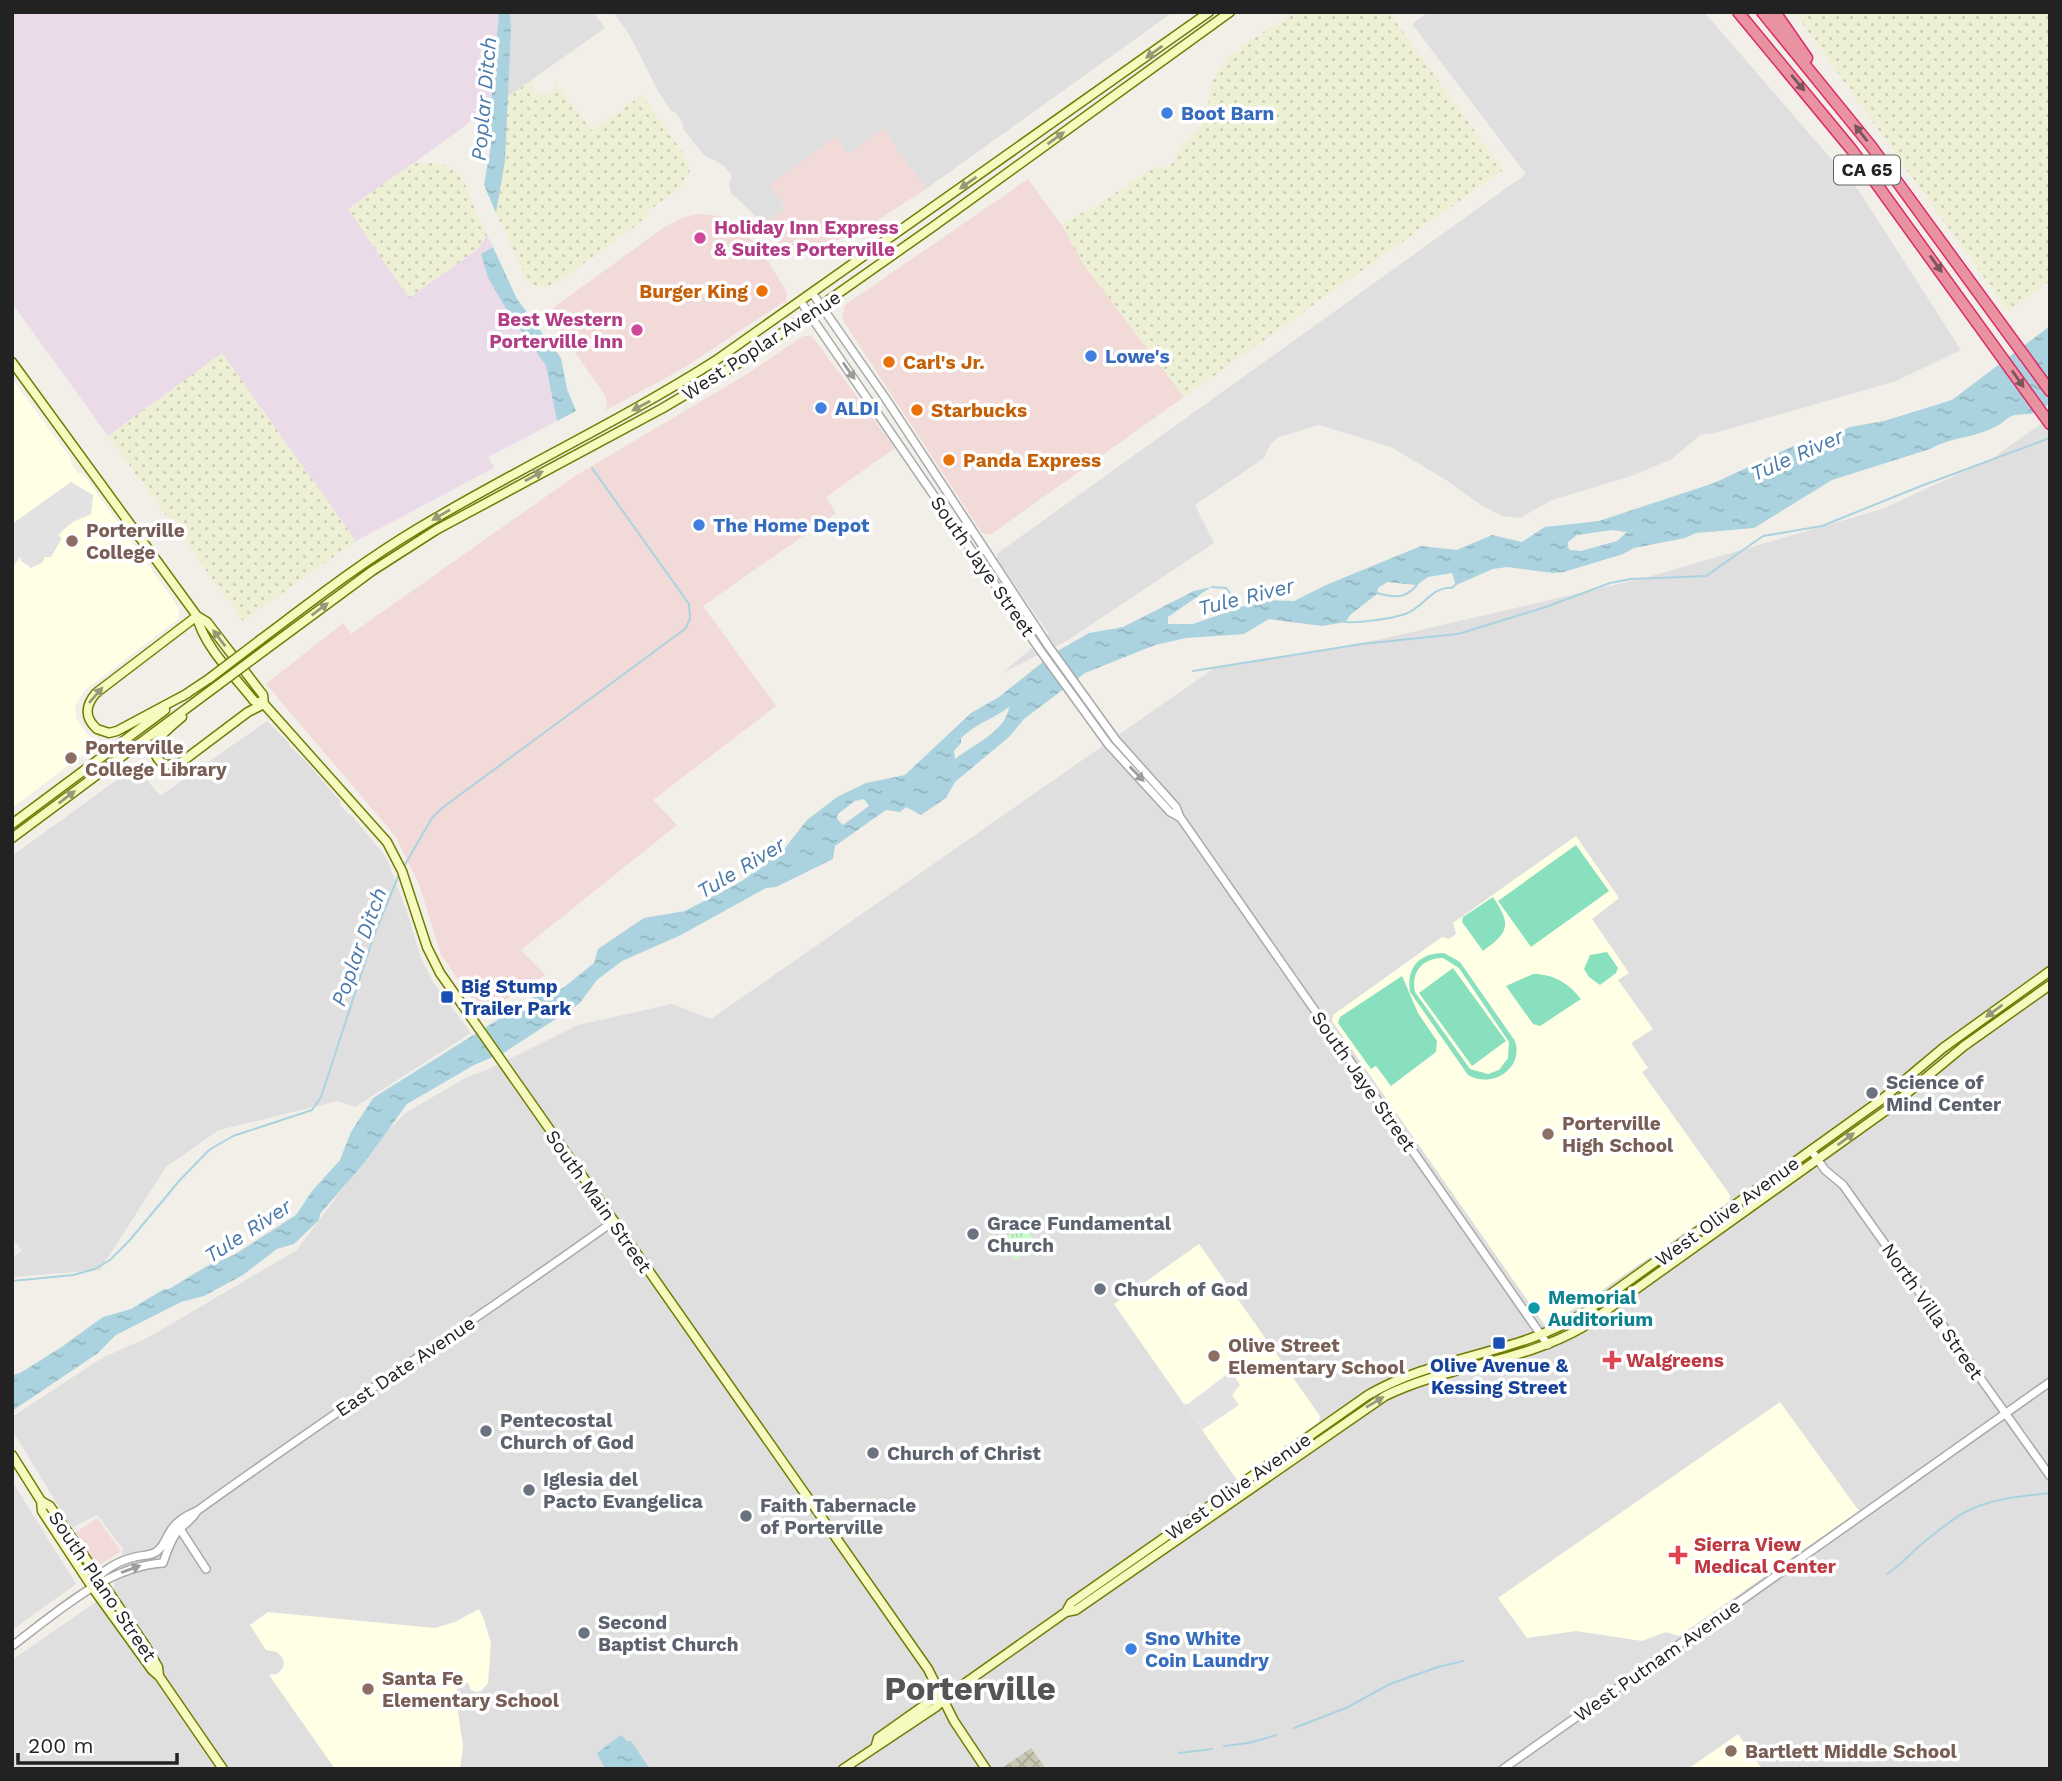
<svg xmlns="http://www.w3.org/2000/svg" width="2062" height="1781" viewBox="0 0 2062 1781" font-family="'Work Sans',sans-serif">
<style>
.residential{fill:#e0dfdf}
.commercial{fill:#f2dad9}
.industrial{fill:#ebdbe8}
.education{fill:#ffffe5}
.construction{fill:url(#construction-cross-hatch)}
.farmland{fill:url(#farmland-dots)}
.park{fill:url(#park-tufts)}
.pitch{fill:#88e0be;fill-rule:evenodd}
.parking{fill:#e2e2e2}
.water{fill:url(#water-ripples);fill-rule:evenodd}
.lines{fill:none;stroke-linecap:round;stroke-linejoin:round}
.stream{stroke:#aad3df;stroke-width:2}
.tertiary-casing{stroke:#a9a9a9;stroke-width:10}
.secondary-casing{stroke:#707d05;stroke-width:11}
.motorway-casing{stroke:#dc2a67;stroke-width:13}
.tertiary{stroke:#fff;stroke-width:7}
.secondary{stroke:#f7fabf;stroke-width:8}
.motorway{stroke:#e892a2;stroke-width:10}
.secondary-bridge-casing{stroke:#707d05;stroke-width:11;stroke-linecap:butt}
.secondary-bridge{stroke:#f7fabf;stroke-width:8}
.oneway{fill:#979978}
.oneway2{fill:#7b545c}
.oneway3{fill:#9c9c9c}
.shop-dot{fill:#3f7fe0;stroke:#fff;stroke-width:2.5}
.hotel-dot{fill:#d1479c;stroke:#fff;stroke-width:2.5}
.food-dot{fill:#e8710a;stroke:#fff;stroke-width:2.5}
.education-dot{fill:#8d6e63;stroke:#fff;stroke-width:2.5}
.transit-dot{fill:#1a4fb4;stroke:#fff;stroke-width:2.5}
.worship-dot{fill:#6b7280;stroke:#fff;stroke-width:2.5}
.culture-dot{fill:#0f9aa8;stroke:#fff;stroke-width:2.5}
.health-dot{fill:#e0444e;stroke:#fff;stroke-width:2.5}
.labels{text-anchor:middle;stroke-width:7;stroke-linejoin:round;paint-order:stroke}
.shield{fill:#fff;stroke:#646464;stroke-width:2}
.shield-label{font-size:18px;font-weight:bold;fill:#222}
.shop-label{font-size:19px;font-weight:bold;fill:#366cbe;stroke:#fff;text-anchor:start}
.hotel-label{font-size:19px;font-weight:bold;fill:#b23c85;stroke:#fff;text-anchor:start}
.food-label{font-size:19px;font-weight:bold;fill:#c56008;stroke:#fff;text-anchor:start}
.street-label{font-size:19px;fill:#222;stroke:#fff}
.education-label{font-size:19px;font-weight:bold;fill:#785e54;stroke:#fff;text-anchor:start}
.transit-label{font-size:19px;font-weight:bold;fill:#164399;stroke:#fff;text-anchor:start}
.worship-label{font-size:19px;font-weight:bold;fill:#5b616d;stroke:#fff;text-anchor:start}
.culture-label{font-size:19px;font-weight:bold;fill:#0d838f;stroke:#fff;text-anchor:start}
.health-label{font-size:19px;font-weight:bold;fill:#be3a42;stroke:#fff;text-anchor:start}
.water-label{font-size:21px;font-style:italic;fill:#4a7aab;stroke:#fff}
.town-label{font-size:33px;font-weight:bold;fill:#555;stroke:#fff}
</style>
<defs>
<pattern id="construction-cross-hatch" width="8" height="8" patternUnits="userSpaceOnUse" patternTransform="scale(1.75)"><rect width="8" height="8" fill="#c7c7b4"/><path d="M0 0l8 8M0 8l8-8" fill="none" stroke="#abab9a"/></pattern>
<pattern id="farmland-dots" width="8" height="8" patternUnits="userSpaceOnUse" patternTransform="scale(1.75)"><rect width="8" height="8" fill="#eef0d5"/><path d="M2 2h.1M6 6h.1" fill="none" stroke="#ccceb7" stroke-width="1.8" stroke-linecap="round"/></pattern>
<pattern id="park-tufts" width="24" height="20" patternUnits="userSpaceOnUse" patternTransform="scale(1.75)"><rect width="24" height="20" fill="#c8facc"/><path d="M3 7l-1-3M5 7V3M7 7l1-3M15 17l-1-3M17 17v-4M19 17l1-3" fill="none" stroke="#acd6af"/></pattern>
<pattern id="water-ripples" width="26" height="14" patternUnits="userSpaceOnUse" patternTransform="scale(1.75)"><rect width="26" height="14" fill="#aad3df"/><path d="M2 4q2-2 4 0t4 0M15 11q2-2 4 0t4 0" fill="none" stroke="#92b5bf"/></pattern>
</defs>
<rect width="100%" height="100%" fill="#f2efe9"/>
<!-- residential -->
<path class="residential" d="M510,12H593L605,28L506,98L511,28Z
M613,12H1173L926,189L883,129L848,155L836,137L770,185L786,209L764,224L731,193L729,183L732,176L723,165L705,156L683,129V123L676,113L671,111L658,91L629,34Z
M1429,12H1704L1859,191L1961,350L1896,381L1715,433L1700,435L1672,459L1631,476L1552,500L1520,518L1503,516L1481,505L1446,480L1391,447L1319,425L1279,437L1271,443L1264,458L1195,505L1214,543L1065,642L1002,673L1049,634L997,559L998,553L1526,174L1412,24Z
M2042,423L2050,433V1769H12V1660L113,1590L123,1549L97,1515L72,1528L12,1430V1417L102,1358L149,1337L297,1250L381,1137L407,1112L467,1077L491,1068L578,1025L672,1004L711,1019L1213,669L1382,639L1648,577L1882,509L1993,458Z
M267,721L289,743V746L301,756L340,801V805L348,814L352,816L386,857L406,909L421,958L433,982L471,1033L355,1107L338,1101L219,1130L166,1167L100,1270L12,1277V1257L22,1251L12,1237V856L136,766L160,796Z
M12,1481L76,1584L12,1630Z"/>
<!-- commercial -->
<path class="commercial" d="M883,129L926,189L861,231L792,257L764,224L786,208L769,185L836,137L848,155Z
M1028,179L1063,227L1084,265L1184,397L990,535L982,533L842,319L845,305Z
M701,214L719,216L735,222L745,231L766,258L787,292L786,303H782L682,369L606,410L607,401L603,392L551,319L553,308L663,228L684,217Z
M803,336H812L895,448L826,497L836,513L703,606L776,706L653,800L677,825L521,950L545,975L482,1014L441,955L420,887L396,837L266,684L343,623L351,634L575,476L747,374Z
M97,1518L121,1551L101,1564L93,1562L75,1533Z"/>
<!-- industrial -->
<path class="industrial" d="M12,12H499L491,107L349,210L478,249L487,235L493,247L481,254L488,278L508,312L546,366L557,421L488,457L494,468L356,541L222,354L108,436L12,303Z"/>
<!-- education -->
<path class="education" d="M12,379L71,459V464L78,473L83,474L179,608L178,619L84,691L75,706L76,718L95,745L12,808Z
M1576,836L1619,898L1592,919L1629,973L1618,980L1653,1029L1631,1043L1648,1068L1642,1072L1730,1195V1201L1591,1298L1548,1325L1544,1324L1332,1021L1333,1015L1442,937L1449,939L1456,934L1453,923Z
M1199,1244L1320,1416L1319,1422L1237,1480L1114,1304Z
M1780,1402L1859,1511L1679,1636L1666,1632L1642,1641L1576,1631L1527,1638L1498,1598Z
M479,1609L483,1617L491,1643L488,1683L481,1691L476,1692L471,1690L468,1683H459L460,1687L455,1691L463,1746L460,1769H335L269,1675L277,1674L283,1668L284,1662L282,1657L277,1652L266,1650L250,1625L268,1612L435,1628L455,1622Z
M1738,1734L1762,1769H1688Z"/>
<!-- construction -->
<path class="construction" d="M1031,1748L1046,1769H1001Z"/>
<!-- farmland -->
<path class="farmland" d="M1293,12H1389L1503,170L1184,397L1084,265L1062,225L1067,220L1094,207L1148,171L1159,166L1167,168L1174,161L1178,149L1201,125L1206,114L1212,81L1217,71L1230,55Z
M1794,12H2050V281L2008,311Z
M533,79V88L542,96L553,92L555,82L592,131L642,95L686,157L690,168L689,174L682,186L647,212L645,218L634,227L557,283L545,288L532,285L527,280L496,213L505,161L506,98Z
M413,163H440L455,171L464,182L487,235L478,249L409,298L348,209Z
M222,353L356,541L243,621L108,436Z"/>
<!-- park -->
<path class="park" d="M1025,1225L1038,1245L1016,1260L1002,1241Z"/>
<!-- pitch -->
<path class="pitch" d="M1576,845L1609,891L1531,947L1498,901Z
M1493,897C1511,924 1510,932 1483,951L1462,922L1463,917Z
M1607,952L1618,968L1616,973L1600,985L1589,977L1584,969L1590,955Z
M1444,953L1460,962L1515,1041C1524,1069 1492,1089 1468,1075L1410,992C1406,968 1419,953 1444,953ZM1443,958L1459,968L1509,1042L1508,1058L1499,1070L1488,1074L1470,1069L1415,992C1411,972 1422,958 1443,958Z
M1453,968L1506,1041L1472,1066L1419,993Z
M1533,974C1554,974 1568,983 1581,999L1540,1026L1533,1024L1506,986Z
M1402,976L1418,1013L1437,1041L1436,1052L1391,1086L1376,1066L1371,1069L1338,1023L1340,1017Z"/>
<!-- parking -->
<path class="parking" d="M71,482L93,495L91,514L73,522L63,530L58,536L62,538L51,557H45L42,563L31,568L21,561L20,557L12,568V524Z
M1231,1371L1240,1385L1232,1395L1239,1405L1202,1430L1184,1404H1188Z"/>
<!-- water -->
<path class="water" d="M499,12H510L511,28L505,161L496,213L484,185L491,145V106Z
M493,247L517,299L561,358L567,389L576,411L557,421L546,366L508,312L488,278L481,254Z
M2050,326V403C2034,416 2033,413 2015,415C2008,416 2003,423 1997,426C1975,438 1951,437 1930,449L1832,480L1754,528L1696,533L1685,538L1634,548L1623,554L1564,572L1553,573L1507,567L1493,569L1456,585L1452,573L1428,577L1417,585L1387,582L1378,588L1377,594L1350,615L1346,622L1322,626L1269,619L1244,634L1186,638L1155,645L1085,673L1024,719L1009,737L955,782L946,798L921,815L906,807L900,812L886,810L835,846L833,859L776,887L766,888L681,935L622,961L597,980L579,1004L505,1052L474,1065L407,1104L364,1163L320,1214L319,1220L294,1244L277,1249L243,1275L204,1296L181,1302L116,1335L98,1353L12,1411V1375L20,1373L60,1348L103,1317L131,1309L164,1289H169L207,1266L234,1255L296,1215L312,1191L340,1160L351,1132L373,1098L534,997L563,988L594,963L598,949L644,918L685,911L742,881L785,848L807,820L837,797L866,783L905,775L971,713L999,697L1054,653L1089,633L1123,627L1194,591L1211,587L1168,617V624H1193L1262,600L1294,601L1326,585L1421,546L1457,550L1492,535L1522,542L1545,527L1599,521L1714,483L1800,443L1819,441L1850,427L1884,421L1952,400ZM1612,530L1627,532L1617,541L1581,551L1570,550L1568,547V542L1577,535ZM1009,707C1007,730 973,745 955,759L954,751L961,743V738C975,724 993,719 1009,707ZM864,799L869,806L843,825L837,819L838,814L855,801Z
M621,1735L627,1741H631L650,1769H605L597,1753Z"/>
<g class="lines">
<!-- stream -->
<path class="stream" d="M1212,587L1226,588L1242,608
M1377,593C1395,598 1405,599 1417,585
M1345,622C1359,623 1391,619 1405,614C1422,609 1433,585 1452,588L1457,583
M1193,671L1362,644L1458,634L1546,607L1610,583L1631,579L1706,576L1763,536L1822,526L1921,486L2050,438
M403,868L432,818L442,808L685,629L690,619L689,604L592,468
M12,1281L73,1275L95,1269L110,1260L129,1241L180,1180L209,1150L233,1136L312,1110L321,1097L373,938L400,872
M1887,1574C1902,1565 1911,1552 1924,1542C1940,1530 1956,1515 1974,1508C1997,1498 2025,1496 2050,1493
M1294,1728L1346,1708L1390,1684L1438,1667L1463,1661
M1224,1746L1249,1743L1276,1735
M1179,1753L1212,1749"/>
<!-- tertiary casing -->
<g class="tertiary-casing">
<path id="tertiary" d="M813,294L886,399L1049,647L1116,740L1176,807L1180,817L1548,1345
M801,302L1040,650L1108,744L1170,812L1179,817
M1811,1150L1825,1170L1843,1185L2050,1476
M180,1529L206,1569
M92,1587C99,1571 118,1561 135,1557C142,1555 150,1556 156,1552C165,1546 165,1538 171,1530C177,1521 187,1515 197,1511C334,1412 476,1320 614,1221
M12,1646C56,1613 107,1566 163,1563C166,1554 171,1540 177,1532C184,1524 192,1520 197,1511
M1503,1769L2050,1382"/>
</g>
<!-- secondary casing -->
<g class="secondary-casing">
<path id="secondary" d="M12,362L197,616L207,622L263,695L264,704L387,842L402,871L427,947L440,973L928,1669L954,1721L986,1769
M197,616C202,644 236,678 254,701L264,704
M260,640C312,601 362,562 417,529C515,470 619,422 715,361L1209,12
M265,650L372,571L436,530L663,408L742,361L934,226L1230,12
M188,693L117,731L109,733L97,729C84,717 85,706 96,693L197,616
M183,696L210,678
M182,717C167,730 141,747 164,765L179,764L248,712L264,704
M12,824L165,710
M12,838L218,685
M12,1455L41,1501L42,1511L92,1587L152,1670L159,1676L223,1769
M41,1501L50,1506L145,1645L158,1667L159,1676
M1066,1612L1076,1610L1385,1396C1448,1365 1521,1363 1583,1327L1888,1109L1964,1046L2050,985
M876,1745L878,1738L933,1699L944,1698
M843,1769L936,1707L944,1698L1066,1612L1071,1603L1368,1395C1436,1355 1517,1355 1584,1313L1881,1100L1943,1048L2050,971"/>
</g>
<!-- motorway casing -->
<g class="motorway-casing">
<path id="motorway" d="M1738,12L1852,150L2050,424
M1762,12L1871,146L2050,391
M1775,12L1807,58"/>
</g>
<!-- tertiary -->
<use href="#tertiary" class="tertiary"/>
<!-- secondary -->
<use href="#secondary" class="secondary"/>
<!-- motorway -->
<use href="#motorway" class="motorway"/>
<!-- secondary-bridge casing -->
<g class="secondary-bridge-casing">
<path id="secondary-bridge" d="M210,678L260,640
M218,685L265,650"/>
</g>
<!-- secondary-bridge -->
<use href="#secondary-bridge" class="secondary-bridge"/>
</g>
<!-- one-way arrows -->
<defs><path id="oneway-solid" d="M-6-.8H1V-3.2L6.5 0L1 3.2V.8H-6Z" transform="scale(1.75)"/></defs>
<g class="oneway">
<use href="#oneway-solid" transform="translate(1154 52) rotate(144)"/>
<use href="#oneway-solid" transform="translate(1056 138) rotate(-36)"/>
<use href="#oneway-solid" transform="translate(968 183) rotate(145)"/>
<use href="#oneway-solid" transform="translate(641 406) rotate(152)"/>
<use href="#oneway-solid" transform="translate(534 476) rotate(-28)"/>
<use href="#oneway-solid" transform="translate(441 515) rotate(150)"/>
<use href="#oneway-solid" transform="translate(320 609) rotate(-37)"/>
<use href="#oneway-solid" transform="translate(219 638) rotate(-127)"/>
<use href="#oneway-solid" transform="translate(96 695) rotate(-49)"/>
<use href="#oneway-solid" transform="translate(67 797) rotate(-37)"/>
<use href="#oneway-solid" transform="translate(1994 1011) rotate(144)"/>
<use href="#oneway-solid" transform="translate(1846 1139) rotate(-36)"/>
<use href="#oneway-solid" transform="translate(1375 1402) rotate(-31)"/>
</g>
<g class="oneway2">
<use href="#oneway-solid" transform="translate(1798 83) rotate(50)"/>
<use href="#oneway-solid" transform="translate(1861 133) rotate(-128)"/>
<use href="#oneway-solid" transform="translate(1936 264) rotate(54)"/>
<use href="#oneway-solid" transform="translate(2018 379) rotate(55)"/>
</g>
<g class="oneway3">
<use href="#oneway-solid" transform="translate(849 371) rotate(55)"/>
<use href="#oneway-solid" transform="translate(1137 774) rotate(46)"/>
<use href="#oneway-solid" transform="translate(131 1569) rotate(-20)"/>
</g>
<!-- markers -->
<g class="shop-dot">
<circle cx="1167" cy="113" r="7"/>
<circle cx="1091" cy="356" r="7"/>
<circle cx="821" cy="408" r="7"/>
<circle cx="699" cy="525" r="7"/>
<circle cx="1131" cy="1649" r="7"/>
</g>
<g class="hotel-dot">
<circle cx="700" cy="238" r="7"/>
<circle cx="637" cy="330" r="7"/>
</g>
<g class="food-dot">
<circle cx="762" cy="291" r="7"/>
<circle cx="889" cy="362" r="7"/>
<circle cx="917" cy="410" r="7"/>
<circle cx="949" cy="460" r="7"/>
</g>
<g class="education-dot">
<circle cx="72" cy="541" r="7"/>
<circle cx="71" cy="758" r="7"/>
<circle cx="1548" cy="1134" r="7"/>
<circle cx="1214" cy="1356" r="7"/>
<circle cx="368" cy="1689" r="7"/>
<circle cx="1731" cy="1751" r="7"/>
</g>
<g class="transit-dot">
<rect x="440" y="990" width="14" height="14" rx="3.5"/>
<rect x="1492" y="1336" width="14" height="14" rx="3.5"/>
</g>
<g class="worship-dot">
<circle cx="1872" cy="1093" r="7"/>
<circle cx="973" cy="1234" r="7"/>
<circle cx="1100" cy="1289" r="7"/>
<circle cx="486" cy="1431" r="7"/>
<circle cx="873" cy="1453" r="7"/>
<circle cx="529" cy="1490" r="7"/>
<circle cx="746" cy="1516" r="7"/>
<circle cx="584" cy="1633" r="7"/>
</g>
<circle class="culture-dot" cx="1534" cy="1308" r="7"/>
<g class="health-dot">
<path d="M1608.5 1349.5h7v7h7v7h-7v7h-7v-7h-7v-7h7z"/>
<path d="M1674.5 1544.5h7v7h7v7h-7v7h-7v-7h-7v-7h7z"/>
</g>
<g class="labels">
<!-- shield labels -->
<rect class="shield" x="1834" y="155.5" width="66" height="29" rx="5"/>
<g class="shield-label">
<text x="1867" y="176">CA 65</text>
</g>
<!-- shop labels -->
<g class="shop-label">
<text x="1181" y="120">Boot Barn</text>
<text x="1105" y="363">Lowe's</text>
<text x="835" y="415">ALDI</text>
<text x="713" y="532">The Home Depot</text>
<text x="1145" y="1645">Sno White<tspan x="1145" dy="22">Coin Laundry</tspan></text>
</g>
<!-- hotel labels -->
<g class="hotel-label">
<text x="714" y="234">Holiday Inn Express<tspan x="714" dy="22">&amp; Suites Porterville</tspan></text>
<text x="623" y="326" text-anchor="end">Best Western<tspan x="623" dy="22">Porterville Inn</tspan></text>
</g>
<!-- food labels -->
<g class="food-label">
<text x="748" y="298" text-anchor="end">Burger King</text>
<text x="903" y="369">Carl's Jr.</text>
<text x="931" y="417">Starbucks</text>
<text x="963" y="467">Panda Express</text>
</g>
<!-- street labels -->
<g class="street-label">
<text transform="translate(761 345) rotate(-33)" y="7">West Poplar Avenue</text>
<text transform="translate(983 566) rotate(55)" y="7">South Jaye Street</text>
<text transform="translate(1364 1081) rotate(55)" y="7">South Jaye Street</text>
<text transform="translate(599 1201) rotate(55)" y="7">South Main Street</text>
<text transform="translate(1727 1211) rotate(-36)" y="7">West Olive Avenue</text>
<text transform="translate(1933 1311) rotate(55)" y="7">North Villa Street</text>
<text transform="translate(405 1366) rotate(-34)" y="7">East Date Avenue</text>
<text transform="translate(1238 1486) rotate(-35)" y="7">West Olive Avenue</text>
<text transform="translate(103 1586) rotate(56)" y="7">South Plano Street</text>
<text transform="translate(1657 1660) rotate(-35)" y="7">West Putnam Avenue</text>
</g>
<!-- education labels -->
<g class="education-label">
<text x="86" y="537">Porterville<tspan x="86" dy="22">College</tspan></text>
<text x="85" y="754">Porterville<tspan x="85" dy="22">College Library</tspan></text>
<text x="1562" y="1130">Porterville<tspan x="1562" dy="22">High School</tspan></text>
<text x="1228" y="1352">Olive Street<tspan x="1228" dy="22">Elementary School</tspan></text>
<text x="382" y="1685">Santa Fe<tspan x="382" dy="22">Elementary School</tspan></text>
<text x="1745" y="1758">Bartlett Middle School</text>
</g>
<!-- transit labels -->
<g class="transit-label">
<text x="461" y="993">Big Stump<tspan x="461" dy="22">Trailer Park</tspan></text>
<text x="1499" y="1372" text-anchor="middle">Olive Avenue &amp;<tspan x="1499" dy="22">Kessing Street</tspan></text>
</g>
<!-- worship labels -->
<g class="worship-label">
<text x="1886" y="1089">Science of<tspan x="1886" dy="22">Mind Center</tspan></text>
<text x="987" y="1230">Grace Fundamental<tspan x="987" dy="22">Church</tspan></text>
<text x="1114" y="1296">Church of God</text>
<text x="500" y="1427">Pentecostal<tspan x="500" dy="22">Church of God</tspan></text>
<text x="887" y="1460">Church of Christ</text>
<text x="543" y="1486">Iglesia del<tspan x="543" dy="22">Pacto Evangelica</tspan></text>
<text x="760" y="1512">Faith Tabernacle<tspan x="760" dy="22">of Porterville</tspan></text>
<text x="598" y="1629">Second<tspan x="598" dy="22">Baptist Church</tspan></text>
</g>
<!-- culture labels -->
<g class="culture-label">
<text x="1548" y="1304">Memorial<tspan x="1548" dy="22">Auditorium</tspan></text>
</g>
<!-- health labels -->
<g class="health-label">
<text x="1626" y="1367">Walgreens</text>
<text x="1694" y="1551">Sierra View<tspan x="1694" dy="22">Medical Center</tspan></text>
</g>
<!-- water labels -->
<g class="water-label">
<text transform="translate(484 99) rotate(-85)" y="7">Poplar Ditch</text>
<text transform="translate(1797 455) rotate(-24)" y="7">Tule River</text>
<text transform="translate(1246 597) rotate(-14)" y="7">Tule River</text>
<text transform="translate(741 868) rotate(-31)" y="7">Tule River</text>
<text transform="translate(359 947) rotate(-70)" y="7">Poplar Ditch</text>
<text transform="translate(248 1231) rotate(-33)" y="7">Tule River</text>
</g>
<!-- town labels -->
<g class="town-label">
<text x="970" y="1700">Porterville</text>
</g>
</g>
<!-- border -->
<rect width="2062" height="1781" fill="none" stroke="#222222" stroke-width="28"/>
<!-- scale -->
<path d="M18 1753v10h159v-10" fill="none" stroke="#222222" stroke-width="3.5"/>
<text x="28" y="1753" font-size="21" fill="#222222" stroke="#ffffff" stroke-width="5" paint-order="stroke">200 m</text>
</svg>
